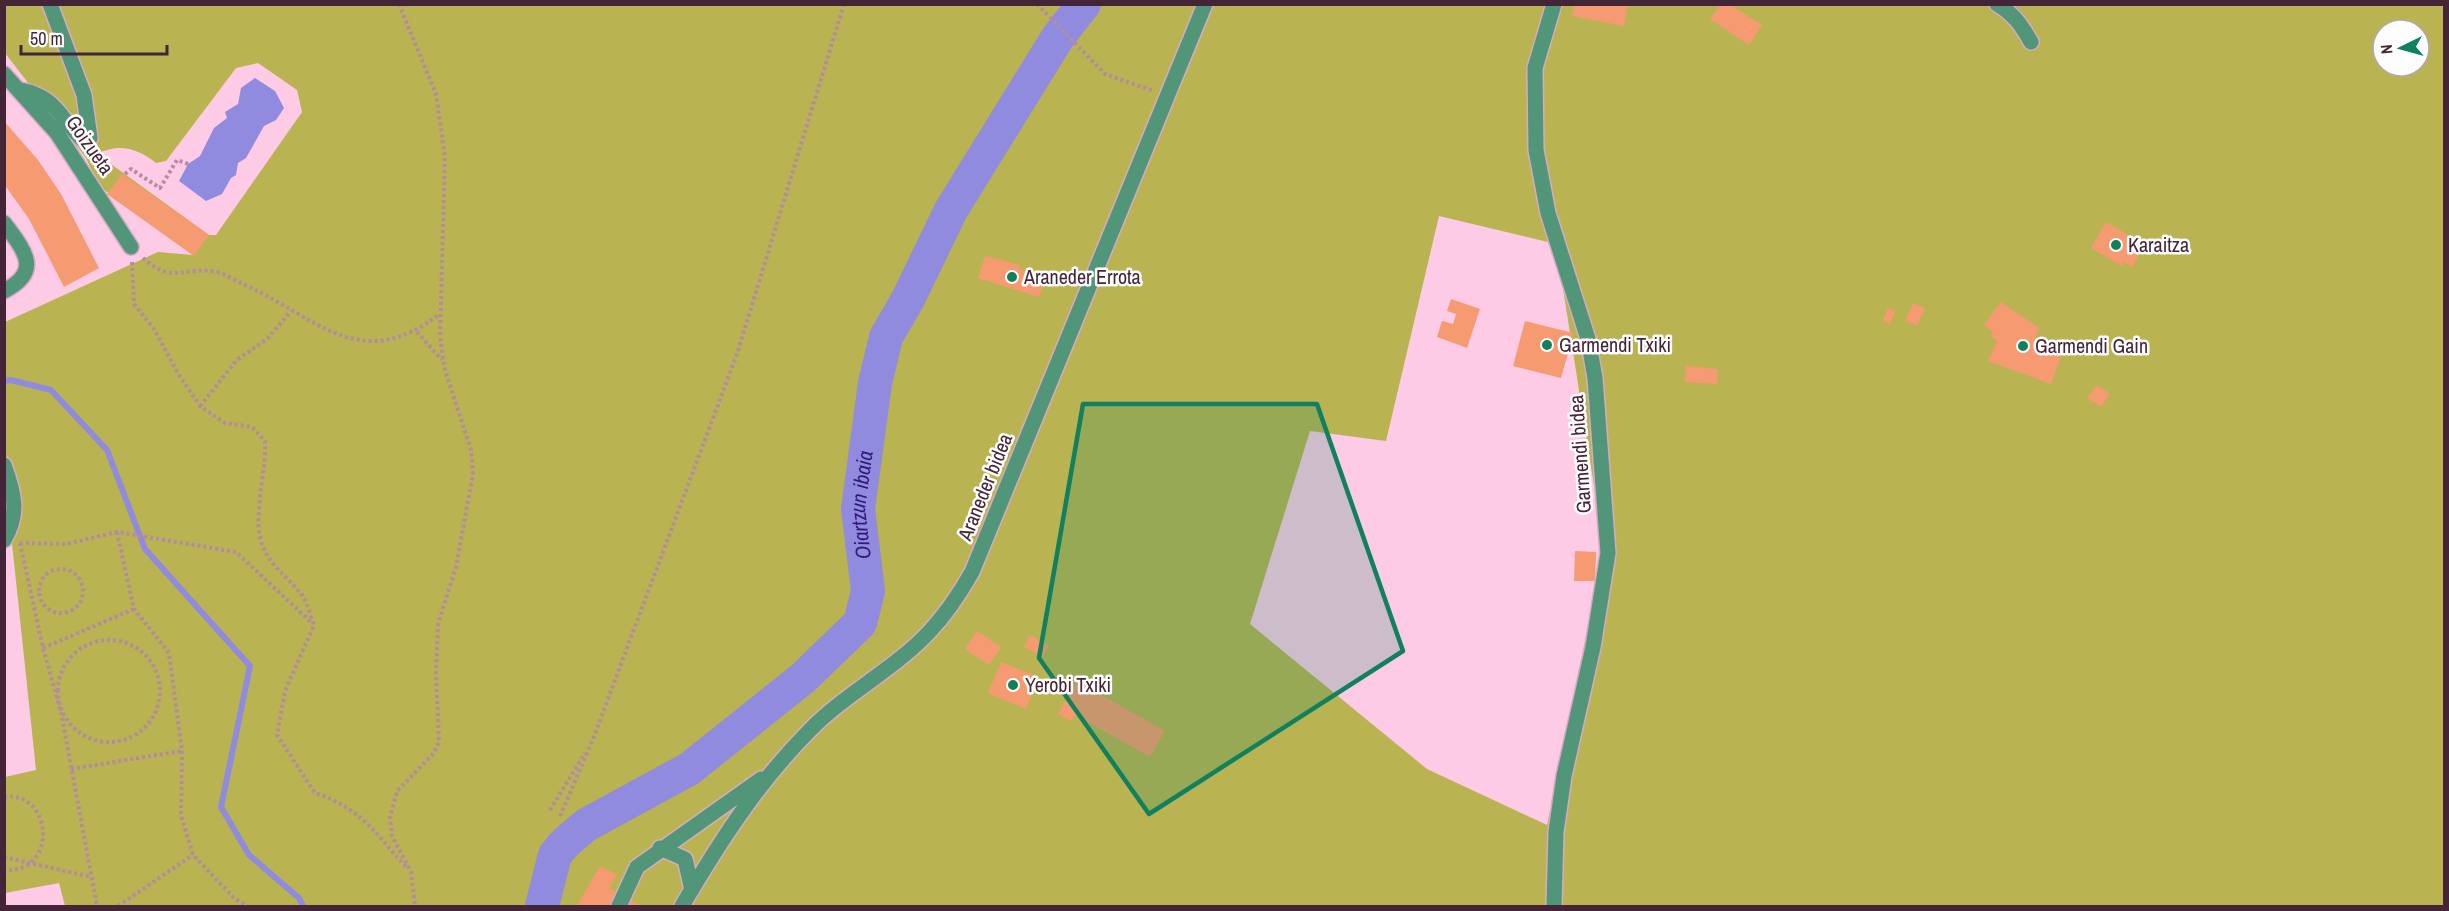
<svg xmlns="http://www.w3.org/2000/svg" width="2449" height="911" viewBox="0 0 2449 911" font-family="'Archivo Narrow',sans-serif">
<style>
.green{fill:#b9b352;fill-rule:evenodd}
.water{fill:#908bdf}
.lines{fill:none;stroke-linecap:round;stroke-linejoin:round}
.stream{stroke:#908bdf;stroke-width:6}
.river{stroke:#908bdf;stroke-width:34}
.building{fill:#f69b71}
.minor-casing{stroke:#d8aac2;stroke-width:18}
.path{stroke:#b58ba1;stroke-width:4;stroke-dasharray:3 3;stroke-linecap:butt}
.minor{stroke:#52967a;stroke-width:15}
.marked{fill:#10805e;fill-opacity:0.2;stroke:#10805e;stroke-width:4.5;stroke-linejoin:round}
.poi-dot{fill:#10805e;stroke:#fdfdfd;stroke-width:2}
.labels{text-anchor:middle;stroke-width:5;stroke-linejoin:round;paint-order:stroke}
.street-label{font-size:20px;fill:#442537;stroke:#fdfdfd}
.poi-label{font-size:20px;fill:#442537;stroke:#fdfdfd;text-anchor:start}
.water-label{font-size:21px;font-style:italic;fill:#31197b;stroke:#fdfdfd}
</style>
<rect width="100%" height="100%" fill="#fdcbe5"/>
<!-- green -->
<path class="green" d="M4,5H2444V906H65L59,883L5,893V777L36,770L11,534L5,500V322L158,252L193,255L99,186L86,158L5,53ZM2383,30H2419V66H2383ZM258,63L297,90L302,112L216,235H209L97,154C119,143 137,148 156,163L166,161L236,68ZM1439,216L1556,244L1604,549L1547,825L1427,769L1250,624L1310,431L1386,441Z"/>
<!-- water -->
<path class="water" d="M255,78L275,91L284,108L276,120L264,126L246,158L238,163L236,175L231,178L222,194L206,201L179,181L188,164L200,156L214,128L227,118L225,112L238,104L241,88Z"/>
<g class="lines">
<!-- stream -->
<path class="stream" d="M4,381L11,380L51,390L107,450L145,549L250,666L221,807L249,855L299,898L303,906"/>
<!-- river -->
<path class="river" id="s1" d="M542,906L555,855L564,844L586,825L689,769L803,678L860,623L868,591L858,509L875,383L886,337L908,299L951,210L1058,37L1084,4"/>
</g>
<!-- building -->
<path class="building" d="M1575,4H1628L1624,26L1572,16Z
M1720,5H1731L1762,25L1749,45L1710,19Z
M4,121L38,160L61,194L99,268L64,287L29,219L4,184Z
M122,174L209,235L194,256L107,194Z
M2106,222L2137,240L2135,242L2144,247L2132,267L2124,262L2122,266L2091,248Z
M985,256L1020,265L1019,269L1045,276L1039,297L978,278Z
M1451,299L1480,309L1467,348L1437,337L1442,321L1453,324L1456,314L1447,311Z
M2001,302L2040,329L2034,340L2063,350L2051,384L1988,361L1997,341L1991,336L1993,332L1984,325Z
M1913,303L1925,308L1917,326L1905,321Z
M1888,308L1895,312L1890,324L1883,321Z
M1525,321L1573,333L1572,338L1578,340L1575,351L1569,350L1561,378L1513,366Z
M1686,366L1718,369L1717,384L1685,382Z
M2097,385L2110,394L2101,407L2087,398Z
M1575,551L1596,552L1595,581H1574Z
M977,631L1001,647L989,665L965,649Z
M1030,635L1049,645L1043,657L1024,647Z
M1001,662L1039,677L1026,709L988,693Z
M1077,681L1165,731L1150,757L1075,715L1071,721L1058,714Z
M600,866L617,875L609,888L641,906H577Z"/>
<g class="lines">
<!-- minor casing -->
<g class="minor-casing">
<path id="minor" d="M1554,4L1535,68L1536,150L1548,213L1588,339L1595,378L1608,553L1593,647L1564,776L1556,832L1554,906
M1997,4C2014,14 2022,26 2031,42
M4,74L57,133L131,247
M20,90C58,97 59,119 84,141L90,138L84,95L50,4
M4,223C24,250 43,271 4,291
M4,465C14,492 20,514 4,540
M660,848L685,859L692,890
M619,906L637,867L761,779
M682,906C719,843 758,782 810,730C846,693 895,669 930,631C947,613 960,593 972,572L1205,4"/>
</g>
<!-- path -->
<path class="path" d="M399,4L436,94L445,157L440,337L445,370L471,450L473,474L456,567L438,624L436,673L439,742L434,753L397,791L390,818L392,836L411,872L415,906
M1037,4L1105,74L1154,91
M125,174L131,169L160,188L177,160L188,164
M143,258C175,286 185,265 216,272C226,274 236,281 245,285C318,318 359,375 440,314
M132,262L134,304L154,329L179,375L200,406L225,423L252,427L265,441C267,471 251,520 263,547C273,570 292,580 304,598C308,606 311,616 314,625L285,691L277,735L315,793C360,807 376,834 406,867
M417,332L442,360
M200,406L237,360L268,338L291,311
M117,532L134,609L169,653L182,751L181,815L193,855L234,898L247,906
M20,543L43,648L61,712L97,906
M20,543L66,544L117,532L236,552L313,624
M39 591a22 22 0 1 1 44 0a22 22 0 1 1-44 0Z
M58 691a51 51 0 1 1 102 0a51 51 0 1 1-102 0Z
M43,648L134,609
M71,769L182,751
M4,797C53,790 59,874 4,870
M550,810L585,753
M560,816L593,739L737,354L844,4
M4,857L91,877
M118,906L193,855"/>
<!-- minor -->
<use href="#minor" class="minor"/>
</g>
<!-- marked area -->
<path class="marked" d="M1083,404H1317L1403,651L1149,814L1039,658Z"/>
<!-- markers -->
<g class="poi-dot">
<circle cx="2116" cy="245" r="6"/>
<circle cx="1012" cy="277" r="6"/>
<circle cx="1547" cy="345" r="6"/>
<circle cx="2023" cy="346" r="6"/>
<circle cx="1013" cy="685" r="6"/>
</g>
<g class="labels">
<!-- street labels -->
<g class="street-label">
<text transform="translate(90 145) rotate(55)" y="7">Goizueta</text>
<text transform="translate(1580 454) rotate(-94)" y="7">Garmendi bidea</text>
<text transform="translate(985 487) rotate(-68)" y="7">Araneder bidea</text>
</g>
<!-- poi labels -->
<g class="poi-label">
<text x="2128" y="252">Karaitza</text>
<text x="1024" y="284">Araneder Errota</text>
<text x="1559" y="352">Garmendi Txiki</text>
<text x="2035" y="353">Garmendi Gain</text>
<text x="1025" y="692">Yerobi Txiki</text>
</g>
<!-- water labels -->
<g class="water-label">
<text dy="7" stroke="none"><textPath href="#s1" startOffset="558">Oiartzun ibaia</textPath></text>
</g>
</g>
<!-- border -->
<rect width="2449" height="911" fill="none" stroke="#442537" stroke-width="12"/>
<!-- north arrow -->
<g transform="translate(2401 48) rotate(265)"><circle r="28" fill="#fdfdfd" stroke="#b3a7ae" stroke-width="1.5"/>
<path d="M0-4.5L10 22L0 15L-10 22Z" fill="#10805e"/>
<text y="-9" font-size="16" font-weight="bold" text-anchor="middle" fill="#442537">N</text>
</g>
<!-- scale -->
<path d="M21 45v9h146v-9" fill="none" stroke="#442537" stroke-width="3"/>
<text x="30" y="45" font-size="18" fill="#442537" stroke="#fdfdfd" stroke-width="4.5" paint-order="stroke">50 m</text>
</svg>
